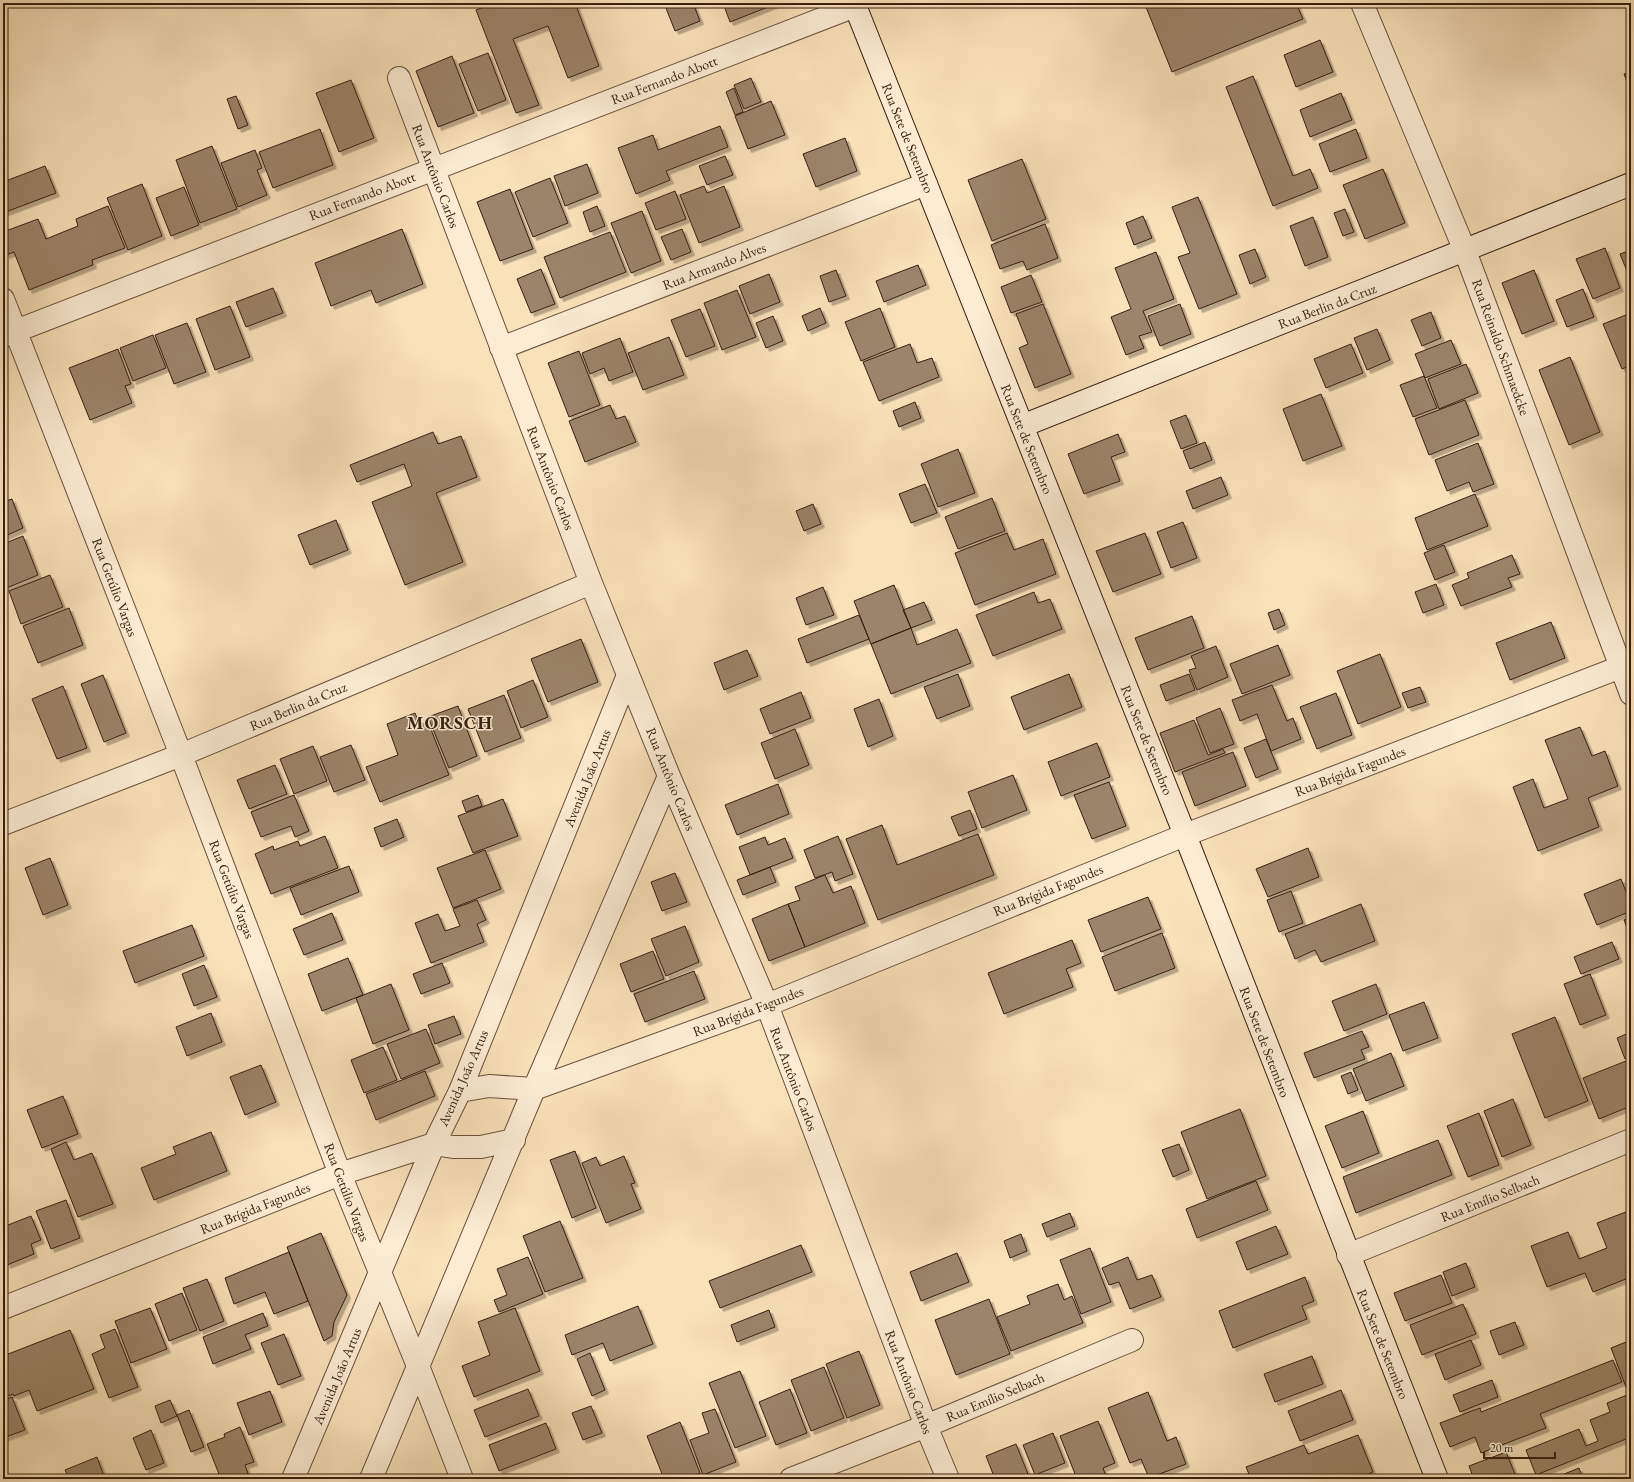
<svg xmlns="http://www.w3.org/2000/svg" width="1634" height="1482" viewBox="0 0 1634 1482" font-family="'EB Garamond',serif">
<style>
.building{fill:#9b8469;stroke:#362011;filter:url(#shadow)}
.lines{fill:none;stroke-linecap:round;stroke-linejoin:round}
.street-casing{stroke:#67503b;stroke-width:24}
.secondary-casing{stroke:#362011;stroke-width:24}
.street{stroke:#fbecd2;stroke-width:22}
.secondary{stroke:#fbecd2;stroke-width:22}
.labels{text-anchor:middle;stroke-width:3;stroke-linejoin:round;paint-order:stroke}
.street-label{font-size:14px;fill:#362011;stroke:#fbecd2}
.district-label{font-size:18px;font-weight:bold;letter-spacing:1px;fill:#362011;stroke:#fbecd2}
</style>
<defs>
<filter id="shadow"><feDropShadow dx="3.5" dy="3.5" stdDeviation="0" flood-color="#0004"/></filter>
</defs>
<rect width="100%" height="100%" fill="#f9e1ba"/>
<filter id="stains"><feTurbulence type="fractalNoise" baseFrequency=".005" numOctaves="4"/><feColorMatrix values="0 0 0 0 .2 0 0 0 0 .09 0 0 0 0 .02 0 0 0 .5 -.17"/></filter>
<radialGradient id="worn" r=".72"><stop offset=".6" stop-color="#630" stop-opacity="0"/><stop offset="1" stop-color="#630" stop-opacity=".3"/></radialGradient>
<!-- building -->
<path class="building" d="M494,3H575L599,66L568,78L548,26L513,39L539,105L516,113L476,10Z
M664,3H693L700,21L675,31Z
M723,3H778L730,22Z
M1156,3H1296L1303,19L1172,72L1146,7Z
M1320,40L1333,72L1296,87L1284,55Z
M488,53L506,100L478,111L459,64Z
M452,56L474,113L438,127L416,71Z
M1631,72V92L1624,74Z
M1253,76L1293,176L1310,169L1318,188L1273,206L1226,87Z
M751,78L761,102L744,109L734,85Z
M351,80L374,138L339,152L316,93Z
M734,88L743,112L735,115L726,92Z
M1341,93L1352,120L1310,137L1300,110Z
M236,96L248,125L238,129L227,99Z
M771,101L785,135L748,149L735,116Z
M720,126L728,147L666,171L670,180L636,194L618,148L653,135L658,150Z
M320,129L333,165L273,188L259,152Z
M1356,129L1367,158L1330,172L1319,144Z
M845,138L857,171L816,187L803,154Z
M212,146L237,209L200,223L176,160Z
M255,150L262,168L257,170L267,195L238,207L221,163Z
M725,156L733,175L707,185L699,166Z
M1022,159L1046,219L992,241L968,180Z
M587,164L598,193L565,206L554,176Z
M45,166L56,193L3,213V182Z
M1383,169L1405,223L1365,239L1343,185Z
M550,178L568,223L533,237L515,192Z
M142,184L162,236L128,250L107,198Z
M704,186L707,193L724,186L740,227L699,243L680,195Z
M184,187L199,225L171,236L156,198Z
M510,189L533,249L500,261L477,202Z
M675,191L686,219L656,230L645,203Z
M1198,197L1237,294L1199,309L1178,257L1190,253L1172,207Z
M108,206L125,248L92,260L93,265L29,290L14,252L6,255L3,248V232L38,219L46,239L78,226L76,219Z
M597,206L605,226L590,232L583,212Z
M1345,209L1354,232L1343,236L1334,213Z
M642,211L661,261L631,273L611,223Z
M1143,216L1152,238L1134,245L1126,223Z
M1313,217L1328,257L1305,266L1290,226Z
M1045,224L1058,258L1027,270L1023,261L1000,269L991,245Z
M402,229L423,284L376,303L371,290L331,306L315,263Z
M682,229L691,252L671,260L661,237Z
M610,232L626,272L560,298L544,257Z
M1605,248L1620,288L1593,299L1576,259Z
M1255,249L1266,277L1250,284L1239,255Z
M1631,250V281L1620,254Z
M1156,252L1174,299L1143,311L1152,332L1139,336L1144,348L1126,355L1111,317L1131,309L1115,268Z
M918,265L926,285L884,302L876,281Z
M541,269L555,304L531,313L517,279Z
M836,270L846,296L829,302L820,276Z
M1534,270L1554,321L1522,334L1502,283Z
M769,274L780,302L750,314L739,286Z
M1031,275L1042,302L1011,313L1001,287Z
M273,288L283,313L246,327L236,302Z
M1583,289L1594,317L1567,327L1556,300Z
M737,290L756,337L722,350L704,303Z
M1043,304L1071,374L1035,388L1019,348L1028,344L1016,314Z
M1180,304L1191,334L1160,346L1148,316Z
M230,306L250,357L215,370L196,319Z
M820,308L826,323L808,331L802,316Z
M880,308L895,347L861,361L845,322Z
M700,309L715,346L686,357L671,320Z
M1431,312L1441,338L1422,346L1411,320Z
M1631,313V365L1622,369L1603,324Z
M773,316L783,341L766,348L756,323Z
M187,323L206,372L174,384L155,335Z
M1377,329L1390,360L1367,370L1354,338Z
M153,335L166,368L133,381L120,348Z
M669,337L684,375L643,390L628,353Z
M620,338L633,372L609,381L604,368L590,374L582,353Z
M1451,340L1461,364L1425,378L1415,354Z
M910,344L917,363L932,358L939,377L879,401L863,362Z
M1351,344L1363,373L1326,388L1314,359Z
M118,349L131,384L125,386L132,403L90,420L69,368Z
M579,351L600,405L569,417L548,363Z
M1570,357L1600,432L1569,445L1539,370Z
M1466,364L1478,393L1439,409L1428,379Z
M1424,376L1437,408L1413,417L1400,385Z
M1321,394L1342,446L1303,461L1283,409Z
M1465,400L1479,435L1429,455L1415,419Z
M915,402L921,418L899,427L893,411Z
M610,405L616,419L625,416L636,442L585,462L569,421Z
M1186,415L1197,443L1181,449L1170,421Z
M433,432L438,444L461,436L477,477L436,493L463,562L405,585L372,502L412,486L404,464L357,482L350,465Z
M1118,434L1125,452L1111,457L1120,481L1084,494L1068,454Z
M1205,442L1212,460L1190,469L1183,451Z
M1478,443L1494,484L1473,492L1469,482L1447,491L1435,460Z
M958,449L975,493L938,507L921,464Z
M1221,477L1228,495L1193,509L1186,491Z
M925,484L937,513L911,523L899,494Z
M1475,494L1488,526L1427,550L1415,518Z
M992,498L1005,531L958,549L945,517Z
M12,499L23,528L3,537V502Z
M813,504L821,524L804,531L796,511Z
M336,520L348,550L310,565L298,535Z
M1183,522L1197,558L1171,568L1157,532Z
M1007,533L1014,550L1043,539L1056,574L975,605L955,553Z
M1145,533L1161,574L1113,592L1096,551Z
M23,536L38,575L4,589L3,544Z
M1444,545L1455,572L1435,580L1424,553Z
M1512,555L1520,574L1508,578L1512,587L1461,606L1452,585L1469,578L1467,573Z
M50,575L63,607L21,624L9,591Z
M1436,584L1444,605L1423,613L1415,592Z
M894,585L911,628L871,644L854,601Z
M823,587L834,615L806,625L796,598Z
M1034,592L1038,603L1050,599L1062,629L993,656L976,615Z
M924,602L932,620L911,628L903,610Z
M69,608L83,645L38,663L23,626Z
M1279,609L1285,625L1274,630L1268,613Z
M859,615L869,639L807,663L798,639Z
M1192,616L1204,648L1148,670L1135,638Z
M1551,622L1565,658L1510,680L1496,643Z
M911,628L917,645L957,629L971,663L891,694L871,644Z
M581,639L598,682L548,702L531,659Z
M1278,645L1290,675L1242,694L1230,664Z
M1216,646L1228,677L1197,690L1189,670L1196,668L1191,656Z
M747,650L758,676L724,690L714,663Z
M1380,654L1401,707L1358,724L1337,671Z
M958,674L970,706L937,719L924,687Z
M1069,674L1082,707L1024,730L1011,697Z
M1189,674L1195,690L1166,701L1160,685Z
M103,675L126,733L104,742L81,684Z
M533,680L548,717L521,728L507,691Z
M1272,685L1287,721L1293,718L1301,739L1271,751L1257,714L1240,721L1232,700Z
M63,686L87,748L57,759L32,699Z
M1420,687L1426,702L1408,708L1402,693Z
M801,692L811,718L770,734L760,709Z
M1336,693L1352,735L1317,749L1300,707Z
M504,695L521,738L485,752L468,709Z
M879,699L893,736L868,747L854,709Z
M458,706L477,756L449,768L428,717Z
M1220,708L1234,744L1210,753L1196,718Z
M415,713L420,725L428,722L449,775L380,802L366,767L398,755L387,724Z
M1194,720L1208,755L1223,749L1225,753L1175,772L1160,733Z
M1580,727L1592,756L1605,751L1618,786L1588,798L1599,827L1538,851L1513,787L1533,779L1544,808L1568,799L1545,740Z
M795,729L809,765L775,779L761,743Z
M1266,739L1278,769L1256,778L1244,748Z
M1097,743L1110,777L1061,796L1048,762Z
M351,745L365,780L334,792L320,757Z
M313,746L327,781L294,794L280,759Z
M1233,752L1246,786L1195,806L1182,772Z
M275,765L287,794L249,809L237,780Z
M1013,775L1027,810L982,828L968,792Z
M1109,782L1126,826L1092,839L1074,795Z
M778,784L789,814L737,835L725,805Z
M294,795L309,831L295,837L291,826L261,837L251,812Z
M478,795L482,806L466,812L462,801Z
M503,799L518,836L473,853L458,816Z
M970,810L977,829L959,836L951,817Z
M397,819L404,837L381,847L374,828Z
M882,825L897,865L978,834L994,875L878,920L846,839Z
M325,836L338,868L271,894L255,854L273,846L274,850L298,841L300,846Z
M838,836L853,874L835,881L832,872L815,878L804,850Z
M765,837L768,845L785,838L793,858L750,875L739,847Z
M1308,848L1319,877L1268,897L1256,869Z
M485,850L501,889L453,908L437,868Z
M50,858L68,905L43,915L25,868Z
M349,866L359,892L301,915L290,888Z
M770,867L776,882L743,895L737,880Z
M675,873L687,902L662,911L651,882Z
M825,875L833,893L851,886L865,923L805,947L788,904L800,900L795,887Z
M1621,879L1631,904V911L1597,925L1584,894Z
M1291,891L1303,923L1279,932L1267,900Z
M1148,897L1161,929L1101,952L1088,920Z
M477,900L486,920L477,924L484,942L431,963L415,923L438,914L445,931L460,926L453,909Z
M788,904L805,947L769,961L752,919Z
M1361,904L1375,941L1321,962L1315,950L1295,959L1285,934Z
M332,913L343,940L304,955L293,929Z
M1631,917V938L1624,920Z
M192,925L204,956L135,983L123,951Z
M685,926L699,962L666,976L651,939Z
M1162,933L1175,968L1115,991L1102,957Z
M1072,940L1081,963L1066,969L1073,987L1004,1014L988,973Z
M1612,942L1619,959L1581,974L1574,957Z
M653,951L664,979L631,992L620,964Z
M348,958L363,995L322,1011L308,974Z
M442,963L450,983L421,994L413,974Z
M204,965L217,997L194,1006L182,974Z
M694,971L705,999L645,1022L634,994Z
M1590,974L1606,1015L1580,1025L1564,984Z
M391,984L409,1030L373,1044L356,998Z
M1376,984L1387,1014L1344,1031L1332,1001Z
M1424,1002L1438,1038L1403,1051L1389,1015Z
M211,1013L222,1042L187,1056L176,1027Z
M454,1016L461,1034L435,1044L428,1025Z
M1555,1017L1588,1101L1545,1118L1512,1034Z
M426,1029L440,1063L401,1079L387,1044Z
M1362,1031L1369,1047L1361,1050L1365,1059L1314,1078L1304,1053Z
M1631,1032V1056L1625,1059L1617,1038Z
M383,1047L397,1080L364,1093L351,1060Z
M1391,1053L1404,1086L1366,1101L1353,1069Z
M1631,1059V1106L1599,1119L1583,1078Z
M261,1065L276,1102L245,1115L230,1077Z
M425,1071L435,1096L376,1120L366,1094Z
M1351,1072L1358,1090L1348,1094L1341,1076Z
M63,1096L78,1134L42,1148L27,1110Z
M1513,1099L1531,1145L1502,1157L1484,1111Z
M1240,1109L1266,1176L1207,1199L1181,1132Z
M1363,1111L1379,1153L1342,1168L1325,1126Z
M1479,1113L1499,1165L1468,1177L1447,1126Z
M211,1132L227,1171L154,1200L141,1168L176,1154L173,1147Z
M1438,1140L1452,1175L1356,1213L1343,1177Z
M66,1142L74,1160L92,1153L113,1204L78,1217L51,1149Z
M1179,1144L1189,1170L1173,1177L1162,1150Z
M575,1151L596,1208L572,1218L550,1160Z
M624,1156L635,1183L631,1184L641,1209L606,1223L582,1163L596,1157L600,1166Z
M1256,1181L1268,1210L1197,1238L1186,1209Z
M66,1200L80,1238L51,1249L36,1211Z
M1631,1210V1277L1593,1292L1585,1273L1547,1287L1531,1246L1568,1232L1579,1259L1607,1248L1597,1223Z
M1070,1213L1075,1226L1047,1237L1042,1224Z
M31,1216L41,1240L31,1244L34,1254L7,1265L3,1254V1227Z
M560,1221L583,1278L545,1292L523,1236Z
M1276,1226L1288,1254L1247,1270L1236,1242Z
M321,1233L347,1295L334,1322L332,1336L324,1341L287,1247Z
M1021,1234L1027,1251L1010,1258L1004,1241Z
M801,1245L812,1272L720,1308L709,1281Z
M1090,1248L1111,1302L1081,1314L1060,1260Z
M289,1252L308,1301L274,1314L265,1292L234,1304L225,1278Z
M957,1253L969,1282L921,1301L910,1272Z
M528,1257L543,1294L499,1312L494,1300L507,1295L497,1269Z
M1128,1257L1137,1280L1152,1275L1161,1297L1130,1309L1119,1282L1109,1285L1102,1268Z
M1466,1263L1475,1287L1452,1296L1443,1272Z
M1441,1275L1452,1303L1405,1321L1394,1293Z
M1305,1277L1314,1301L1302,1306L1307,1319L1233,1348L1219,1311Z
M207,1279L224,1321L200,1331L183,1288Z
M1058,1284L1064,1300L1072,1296L1083,1323L1011,1351L997,1317L1030,1304L1027,1296Z
M182,1293L197,1330L169,1341L155,1304Z
M989,1299L1010,1354L956,1375L935,1320Z
M1463,1304L1476,1334L1422,1355L1410,1325Z
M638,1306L653,1344L610,1361L603,1343L572,1355L565,1335Z
M150,1308L167,1349L131,1363L115,1321Z
M515,1308L540,1371L474,1397L462,1366L490,1355L478,1322Z
M769,1310L775,1327L737,1342L731,1325Z
M263,1313L268,1326L245,1335L251,1349L213,1364L203,1337Z
M1515,1322L1524,1345L1499,1355L1490,1331Z
M115,1329L138,1387L109,1398L92,1354L105,1348L100,1335Z
M70,1330L94,1389L37,1411L29,1390L14,1396L13,1394L3,1398V1356Z
M284,1334L301,1376L278,1385L261,1343Z
M1471,1340L1481,1365L1445,1380L1435,1354Z
M1631,1340V1400L1611,1348Z
M859,1351L880,1405L847,1418L826,1364Z
M590,1353L605,1390L592,1396L577,1359Z
M1312,1356L1323,1384L1275,1402L1264,1374Z
M1613,1360L1622,1382L1540,1414L1546,1428L1481,1453L1475,1437L1450,1447L1440,1423L1480,1408L1481,1412Z
M824,1367L844,1418L811,1431L791,1380Z
M740,1371L766,1436L735,1448L709,1383Z
M1492,1380L1498,1397L1460,1412L1453,1395Z
M528,1389L539,1416L485,1437L474,1410Z
M790,1389L807,1433L776,1445L759,1402Z
M1341,1390L1353,1420L1300,1441L1288,1411Z
M270,1391L282,1422L249,1435L237,1403Z
M1148,1392L1167,1441L1176,1437L1186,1464L1149,1478L1141,1459L1130,1463L1108,1408Z
M1627,1395L1631,1404V1437L1536,1475L1526,1450L1579,1429L1586,1446L1598,1441L1590,1420L1610,1412L1607,1403Z
M12,1397L25,1430L3,1438V1401Z
M170,1400L177,1416L161,1423L155,1406Z
M591,1406L602,1433L583,1440L572,1413Z
M715,1409L736,1462L703,1475L690,1440L709,1433L702,1413Z
M189,1410L204,1447L191,1452L177,1415Z
M1098,1421L1115,1463L1103,1468L1107,1479H1077L1060,1436Z
M680,1422L700,1473L686,1479H664L647,1436Z
M546,1423L556,1449L499,1471L489,1445Z
M240,1427L254,1462L245,1465L250,1479H221L207,1444L225,1437L224,1434Z
M151,1430L164,1463L146,1470L133,1438Z
M1053,1433L1065,1463L1035,1475L1023,1445Z
M1358,1435L1373,1472L1356,1479H1251L1246,1467L1304,1445L1308,1454Z
M1016,1444L1030,1479H995L986,1456Z
M1506,1452L1517,1479H1474L1469,1466Z
M97,1457L105,1479H69L65,1470Z
M1579,1468L1583,1479H1552Z"/>
<g class="lines">
<!-- street casing -->
<g class="street-casing">
<path id="street" d="M1362,3L1465,251L1631,694
M399,78L591,583L669,776L767,1005L926,1426L948,1479
M3,299L181,755L340,1174L418,1366L462,1479
M3,336L855,6
M501,348L926,184
M3,824L181,755L591,583
M460,1091L489,1086L534,1089L767,1005L1185,835L1631,663
M1348,1255L1631,1140
M3,1308L340,1174L434,1144L453,1147H481L514,1140
M293,1479L434,1144L460,1091L628,675
M371,1479L534,1089L669,776
M791,1479L926,1426L1132,1340"/>
</g>
<!-- secondary casing -->
<g class="secondary-casing">
<path id="secondary" d="M854,3L1185,835L1437,1479
M1022,426L1631,184"/>
</g>
<!-- street -->
<use href="#street" class="street"/>
<!-- secondary -->
<use href="#secondary" class="secondary"/>
</g>
<g class="labels">
<!-- street labels -->
<g class="street-label">
<text transform="translate(664 80) rotate(-21)" y="5">Rua Fernando Abott</text>
<text transform="translate(908 138) rotate(68)" y="5">Rua Sete de Setembro</text>
<text transform="translate(436 176) rotate(69)" y="5">Rua Antônio Carlos</text>
<text transform="translate(362 196) rotate(-21)" y="5">Rua Fernando Abott</text>
<text transform="translate(714 266) rotate(-21)" y="5">Rua Armando Alves</text>
<text transform="translate(1327 306) rotate(-21)" y="5">Rua Berlin da Cruz</text>
<text transform="translate(1501 347) rotate(70)" y="5">Rua Reinaldo Schmaedcke</text>
<text transform="translate(1027 439) rotate(68)" y="5">Rua Sete de Setembro</text>
<text transform="translate(551 478) rotate(69)" y="5">Rua Antônio Carlos</text>
<text transform="translate(115 587) rotate(69)" y="5">Rua Getúlio Vargas</text>
<text transform="translate(298 706) rotate(-23)" y="5">Rua Berlin da Cruz</text>
<text transform="translate(1147 740) rotate(68)" y="5">Rua Sete de Setembro</text>
<text transform="translate(1350 771) rotate(-21)" y="5">Rua Brígida Fagundes</text>
<text transform="translate(587 778) rotate(-68)" y="5">Avenida João Artus</text>
<text transform="translate(671 779) rotate(68)" y="5">Rua Antônio Carlos</text>
<text transform="translate(232 889) rotate(69)" y="5">Rua Getúlio Vargas</text>
<text transform="translate(1048 890) rotate(-22)" y="5">Rua Brígida Fagundes</text>
<text transform="translate(748 1011) rotate(-21)" y="5">Rua Brígida Fagundes</text>
<text transform="translate(1265 1042) rotate(69)" y="5">Rua Sete de Setembro</text>
<text transform="translate(463 1078) rotate(-66)" y="5">Avenida João Artus</text>
<text transform="translate(794 1079) rotate(69)" y="5">Rua Antônio Carlos</text>
<text transform="translate(347 1192) rotate(69)" y="5">Rua Getúlio Vargas</text>
<text transform="translate(1490 1198) rotate(-22)" y="5">Rua Emílio Selbach</text>
<text transform="translate(255 1208) rotate(-22)" y="5">Rua Brígida Fagundes</text>
<text transform="translate(1383 1344) rotate(68)" y="5">Rua Sete de Setembro</text>
<text transform="translate(337 1376) rotate(-67)" y="5">Avenida João Artus</text>
<text transform="translate(909 1382) rotate(69)" y="5">Rua Antônio Carlos</text>
<text transform="translate(995 1397) rotate(-23)" y="5">Rua Emílio Selbach</text>
</g>
<!-- district labels -->
<g class="district-label">
<text x="450" y="729">MORSCH</text>
</g>
</g>
<!-- margin -->
<rect width="1634" height="1482" fill="none" stroke="#f9e1ba" stroke-width="16"/>
<rect x="4" y="4" width="1626" height="1474" fill="none" stroke="#362011" stroke-width="2"/>
<rect x="8" y="8" width="1618" height="1466" fill="none" stroke="#362011"/>
<!-- scale -->
<path d="M1484 1452v6h71v-6" fill="none" stroke="#362011" stroke-width="2"/>
<text x="1490" y="1452" font-size="12" fill="#362011" stroke="#fbecd2" stroke-width="3" paint-order="stroke">20 m</text>
<rect width="100%" height="100%" filter="url(#stains)"/>
<rect width="100%" height="100%" fill="url(#worn)"/>
</svg>
